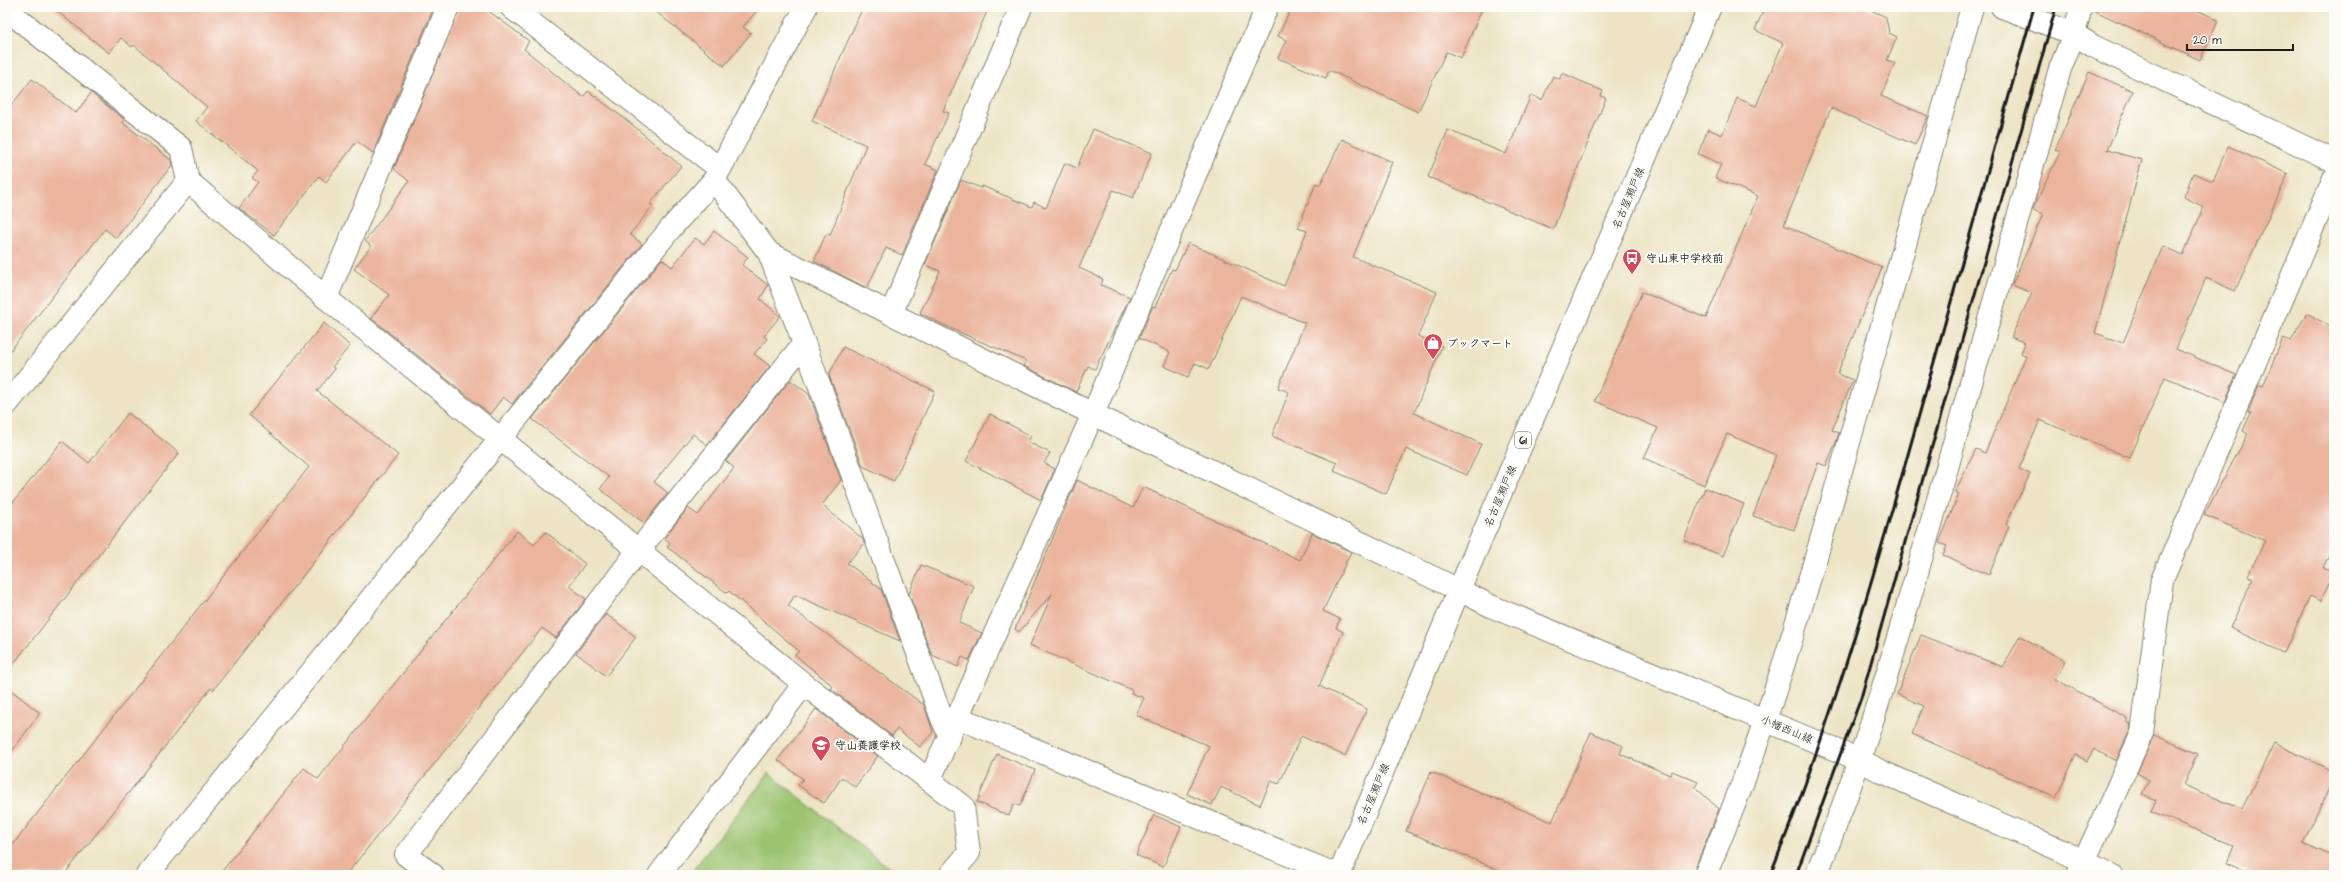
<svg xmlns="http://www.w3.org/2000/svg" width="2341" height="882" viewBox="0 0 2341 882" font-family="'Architects Daughter','Klee One',sans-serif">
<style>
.green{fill:#9bc36f;stroke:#5c7046}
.building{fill:#ebb49d}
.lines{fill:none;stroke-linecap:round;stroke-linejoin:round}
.minor-casing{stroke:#848070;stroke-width:24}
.tertiary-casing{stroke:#848070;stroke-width:24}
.primary-casing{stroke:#848070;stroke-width:24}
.minor{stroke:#fff;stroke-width:22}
.tertiary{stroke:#fff;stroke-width:22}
.primary{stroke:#fff;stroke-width:22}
.rail{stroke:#1c1c1c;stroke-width:3}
.labels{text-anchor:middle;stroke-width:4;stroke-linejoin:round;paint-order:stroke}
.shield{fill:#fdfcf7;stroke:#605f5e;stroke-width:1}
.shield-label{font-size:10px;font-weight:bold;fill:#1c1c1c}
.street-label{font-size:11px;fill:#1c1c1c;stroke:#fdfcf7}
.poi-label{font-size:11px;font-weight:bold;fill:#1c1c1c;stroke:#fdfcf7;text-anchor:start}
</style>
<rect width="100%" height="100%" fill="#fdfcf7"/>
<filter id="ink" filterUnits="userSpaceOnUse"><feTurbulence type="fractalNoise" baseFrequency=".025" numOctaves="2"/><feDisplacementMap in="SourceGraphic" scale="8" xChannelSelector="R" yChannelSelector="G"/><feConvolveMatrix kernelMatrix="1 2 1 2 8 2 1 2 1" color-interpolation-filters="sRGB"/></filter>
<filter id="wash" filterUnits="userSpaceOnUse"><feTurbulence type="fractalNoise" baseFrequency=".012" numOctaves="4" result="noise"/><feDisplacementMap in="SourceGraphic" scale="16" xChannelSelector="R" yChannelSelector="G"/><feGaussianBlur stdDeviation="0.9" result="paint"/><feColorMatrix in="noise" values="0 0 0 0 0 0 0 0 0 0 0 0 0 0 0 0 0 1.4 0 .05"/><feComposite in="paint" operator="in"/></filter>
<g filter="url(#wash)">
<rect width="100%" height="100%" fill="#ede4c5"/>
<!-- green -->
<path class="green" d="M769,773L898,875H689Z"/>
<g id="blocks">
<!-- building -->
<path class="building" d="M52,7H434L373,153L357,141L326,182L319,176L274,235L239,208L258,182L252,178L258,171L196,121L207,107L134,45L132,47L121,38L109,53Z
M460,7H483L529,41L524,49L583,97L588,91L629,122L681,166L650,204L653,206L630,234L642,244L512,404L503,397L490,414L371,318L389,295L354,269L371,246L365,241L409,181L394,169Z
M650,7H760L743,27L751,33L724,66Z
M863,7H989L943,111L949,113L925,164L938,170L902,255L886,248L867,288L814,261L826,234L830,235L866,145L812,121Z
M1292,7H1483L1461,58L1446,52L1418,112L1329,70L1326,78L1278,58L1286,40L1278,36Z
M1765,7H1864L1886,17L1889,33L1897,37L1887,60L1895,63L1881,96L1928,116L1915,145L1831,108L1784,225L1882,268L1837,374L1853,380L1832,430L1839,433L1836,442L1826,466L1818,463L1794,530L1753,516L1776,455L1727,434L1704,485L1644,458L1658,428L1595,401L1642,292L1706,318L1758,196L1715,178L1721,164L1698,154L1708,129L1722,135L1737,98L1756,106L1783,43L1755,30Z
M2093,7H2191L2218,20L2200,60L2093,10Z
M2089,72L2133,91L2107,150L2142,160L2095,333L2123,343L2163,246L2183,255L2204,207L2184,197L2193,173L2213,181L2228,146L2288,174L2235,291L2206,278L2176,349L2236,375L2225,402L2165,377L2130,458L2040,420L2019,469L2030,474L2006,524L2009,526L1989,575L1943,555L1947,546L1939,543L1959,494L1955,492L1976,449L1985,453L2026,356L2021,353L2025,343L2011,337L2032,293L2012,285L2043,214L2033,210L2034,207L2060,152L2055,150Z
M1562,73L1603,91L1601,96L1606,98L1553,229L1428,177L1448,130L1506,154L1531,95L1542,100L1553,76L1560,79Z
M32,79L76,113L91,93L125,120L123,123L171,160L172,165L116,238L105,229L7,355V111Z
M1093,129L1152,153L1133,198L1113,190L1079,268L1103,279L1101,285L1130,297L1095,369L1088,366L1076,392L1024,366L1026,361L952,329L920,313L940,271L925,265L961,180L981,188L982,186L1032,207L1034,202L1046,208L1065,163L1077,168Z
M1342,139L1392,162L1353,257L1437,292L1418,336L1442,346L1414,413L1481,444L1467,475L1406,449L1386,494L1334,471L1337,463L1272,436L1289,392L1278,388L1305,323L1241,296L1209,369L1195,363L1188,377L1164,366L1170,352L1139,338L1153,306L1155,307L1172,269L1175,270L1188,243L1284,286L1307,231L1298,228L1316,183L1320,185Z
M714,231L748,257L742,265L768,285L760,299L780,316L764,336L767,339L754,354L770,366L707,445L693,434L654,482L668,493L644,523L600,489L609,477L532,419L662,259L672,267L695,238L704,244Z
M2307,313L2334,329V543L2323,568L2334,573L2321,601L2310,596L2284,653L2230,628L2253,578L2248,575L2265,541L2204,515L2248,434L2243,431L2251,413L2248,412L2259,385L2263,386L2283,338L2291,341Z
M324,323L350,346L332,367L335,369L317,391L398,455L213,690L211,688L64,875H7V852L309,467L249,415Z
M843,347L935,391L894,481L863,466L829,375Z
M790,380L809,394L841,480L822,505L863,539L864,544L847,563L881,589L900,641L795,595L788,606L924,705L933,732L920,747L897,729L892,736L831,689L833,686L795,655L799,651L729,591L727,593L667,547L670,543L664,538L688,508L698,515L734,468L726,461Z
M128,413L179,453L7,672V510L62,441L89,463Z
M990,414L1031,436L1028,442L1050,453L1044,463L1055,469L1041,500L966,461Z
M1077,480L1133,508L1143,487L1300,560L1312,533L1351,552L1323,611L1340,619L1336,628L1343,632L1319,686L1367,709L1345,756L1301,736L1279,784L1271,781L1260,805L1221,787L1212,805L1187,794L1209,746L1136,715L1144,698L1131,693L1132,690L1030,645L1052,594L1019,632L1015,629Z
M1705,488L1744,504L1723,556L1684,540Z
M517,531L534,545L546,532L585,564L569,586L586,599L556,638L542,628L346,875H219L304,768L318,779Z
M921,565L974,586L959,623L982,633L969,660L962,657L958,667L932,655L909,594Z
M606,614L636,637L606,676L576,653Z
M1921,635L2003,667L2020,636L2065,661L2055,679L2127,718V723L2131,724L2130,730L2116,761L2094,749L2087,761L2076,755L2056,798L1912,734L1924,706L1897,694Z
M7,687L40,713L7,758Z
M816,709L878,756L855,787L842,777L824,803L798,785L803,779L778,760Z
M1591,732L1623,746L1620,754L1670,775L1672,771L1698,782L1695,787L1719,809L1692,875H1511L1406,831L1431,772L1552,822Z
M2154,735L2198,754L2184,785L2242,809L2274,743L2334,772V778L2303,843L2334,857V875H2255L2227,863L2234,846L2151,811L2156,800L2142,794L2149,780L2137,773Z
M997,754L1035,770L1020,806L1014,804L1009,816L977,802Z
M1154,815L1181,827L1163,867L1136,855Z"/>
</g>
</g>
<g filter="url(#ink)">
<use href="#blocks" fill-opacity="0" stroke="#848070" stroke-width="1"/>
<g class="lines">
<!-- minor casing -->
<g class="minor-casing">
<path id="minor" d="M511,7L720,169L806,7
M2002,7L2074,34L2093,46L2334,161
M7,10L181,148L188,181L326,298L804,684L963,806L969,853L950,875
M714,180L769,253L1093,414L1459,590
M769,253L804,343L941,716L950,737
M326,298L448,7
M891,314L1021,7
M7,404L188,181
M959,718L1337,875
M930,779L1093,414L1267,7
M147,875L671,228L714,180L720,169
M433,875L406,855L638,551L804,343
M659,875L804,684
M1705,875C1764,742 1804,600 1844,460C1887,309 1930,158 1972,7
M1816,875C1868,749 1904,619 1941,489C1981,349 2020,209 2060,69L2074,34L2081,7
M2078,875L2142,733L2162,580L2334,178"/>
</g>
<!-- tertiary casing -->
<g class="tertiary-casing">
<path id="tertiary" d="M1459,590L1493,607L1860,760L1880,771L2062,851L2112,875"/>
</g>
<!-- primary casing -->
<g class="primary-casing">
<path id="primary" d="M1339,875L1459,590L1710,7"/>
</g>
<!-- minor -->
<use href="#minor" class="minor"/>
<!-- tertiary -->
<use href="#tertiary" class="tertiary"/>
<!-- primary -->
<use href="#primary" class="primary"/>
<!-- rail -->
<path class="rail" d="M1770,875C1829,732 1872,582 1914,433C1954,291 1994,149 2034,7
M1796,875L1861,698L2056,7"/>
</g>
</g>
<!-- icons -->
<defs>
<g id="bus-pin" transform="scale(1)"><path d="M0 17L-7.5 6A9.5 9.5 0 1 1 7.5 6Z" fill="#d1495b" stroke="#fdfcf7"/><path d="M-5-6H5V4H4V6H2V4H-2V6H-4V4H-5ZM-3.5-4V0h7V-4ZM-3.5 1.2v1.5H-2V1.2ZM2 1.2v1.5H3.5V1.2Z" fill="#fff"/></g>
<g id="shop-pin" transform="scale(1)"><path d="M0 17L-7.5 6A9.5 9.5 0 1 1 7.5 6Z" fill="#d1495b" stroke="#fdfcf7"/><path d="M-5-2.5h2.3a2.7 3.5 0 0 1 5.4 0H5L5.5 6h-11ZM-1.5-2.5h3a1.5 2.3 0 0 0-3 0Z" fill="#fff"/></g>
<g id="school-pin" transform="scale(1)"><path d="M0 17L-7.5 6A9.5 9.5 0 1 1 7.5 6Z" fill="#d1495b" stroke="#fdfcf7"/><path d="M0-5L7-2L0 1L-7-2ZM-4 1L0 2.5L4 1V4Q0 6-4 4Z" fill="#fff"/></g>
</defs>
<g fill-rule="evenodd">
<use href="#bus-pin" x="1632" y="258"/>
<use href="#shop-pin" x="1433" y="343"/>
<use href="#school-pin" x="821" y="745"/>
</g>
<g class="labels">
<!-- shield labels -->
<rect class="shield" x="1515" y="432" width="16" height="16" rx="3"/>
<g class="shield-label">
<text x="1523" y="444">61</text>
</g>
<!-- street labels -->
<g class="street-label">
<text transform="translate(1628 198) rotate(-67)" y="4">名古屋瀬戸線</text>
<text transform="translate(1500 496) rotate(-67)" y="4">名古屋瀬戸線</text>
<text transform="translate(1787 729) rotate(23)" y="4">小幡西山線</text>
<text transform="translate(1373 794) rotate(-67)" y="4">名古屋瀬戸線</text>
</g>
<!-- poi labels -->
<g class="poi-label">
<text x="1646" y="262">守山東中学校前</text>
<text x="1447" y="347">ブックマート</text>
<text x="835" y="749">守山養護学校</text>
</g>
</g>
<!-- margin -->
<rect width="2341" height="882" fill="none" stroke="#fdfcf7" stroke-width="24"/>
<!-- scale -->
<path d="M2187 44v6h106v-6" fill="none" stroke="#1c1c1c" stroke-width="2"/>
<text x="2193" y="44" font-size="12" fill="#1c1c1c" stroke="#fdfcf7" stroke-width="3" paint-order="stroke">20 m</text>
</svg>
